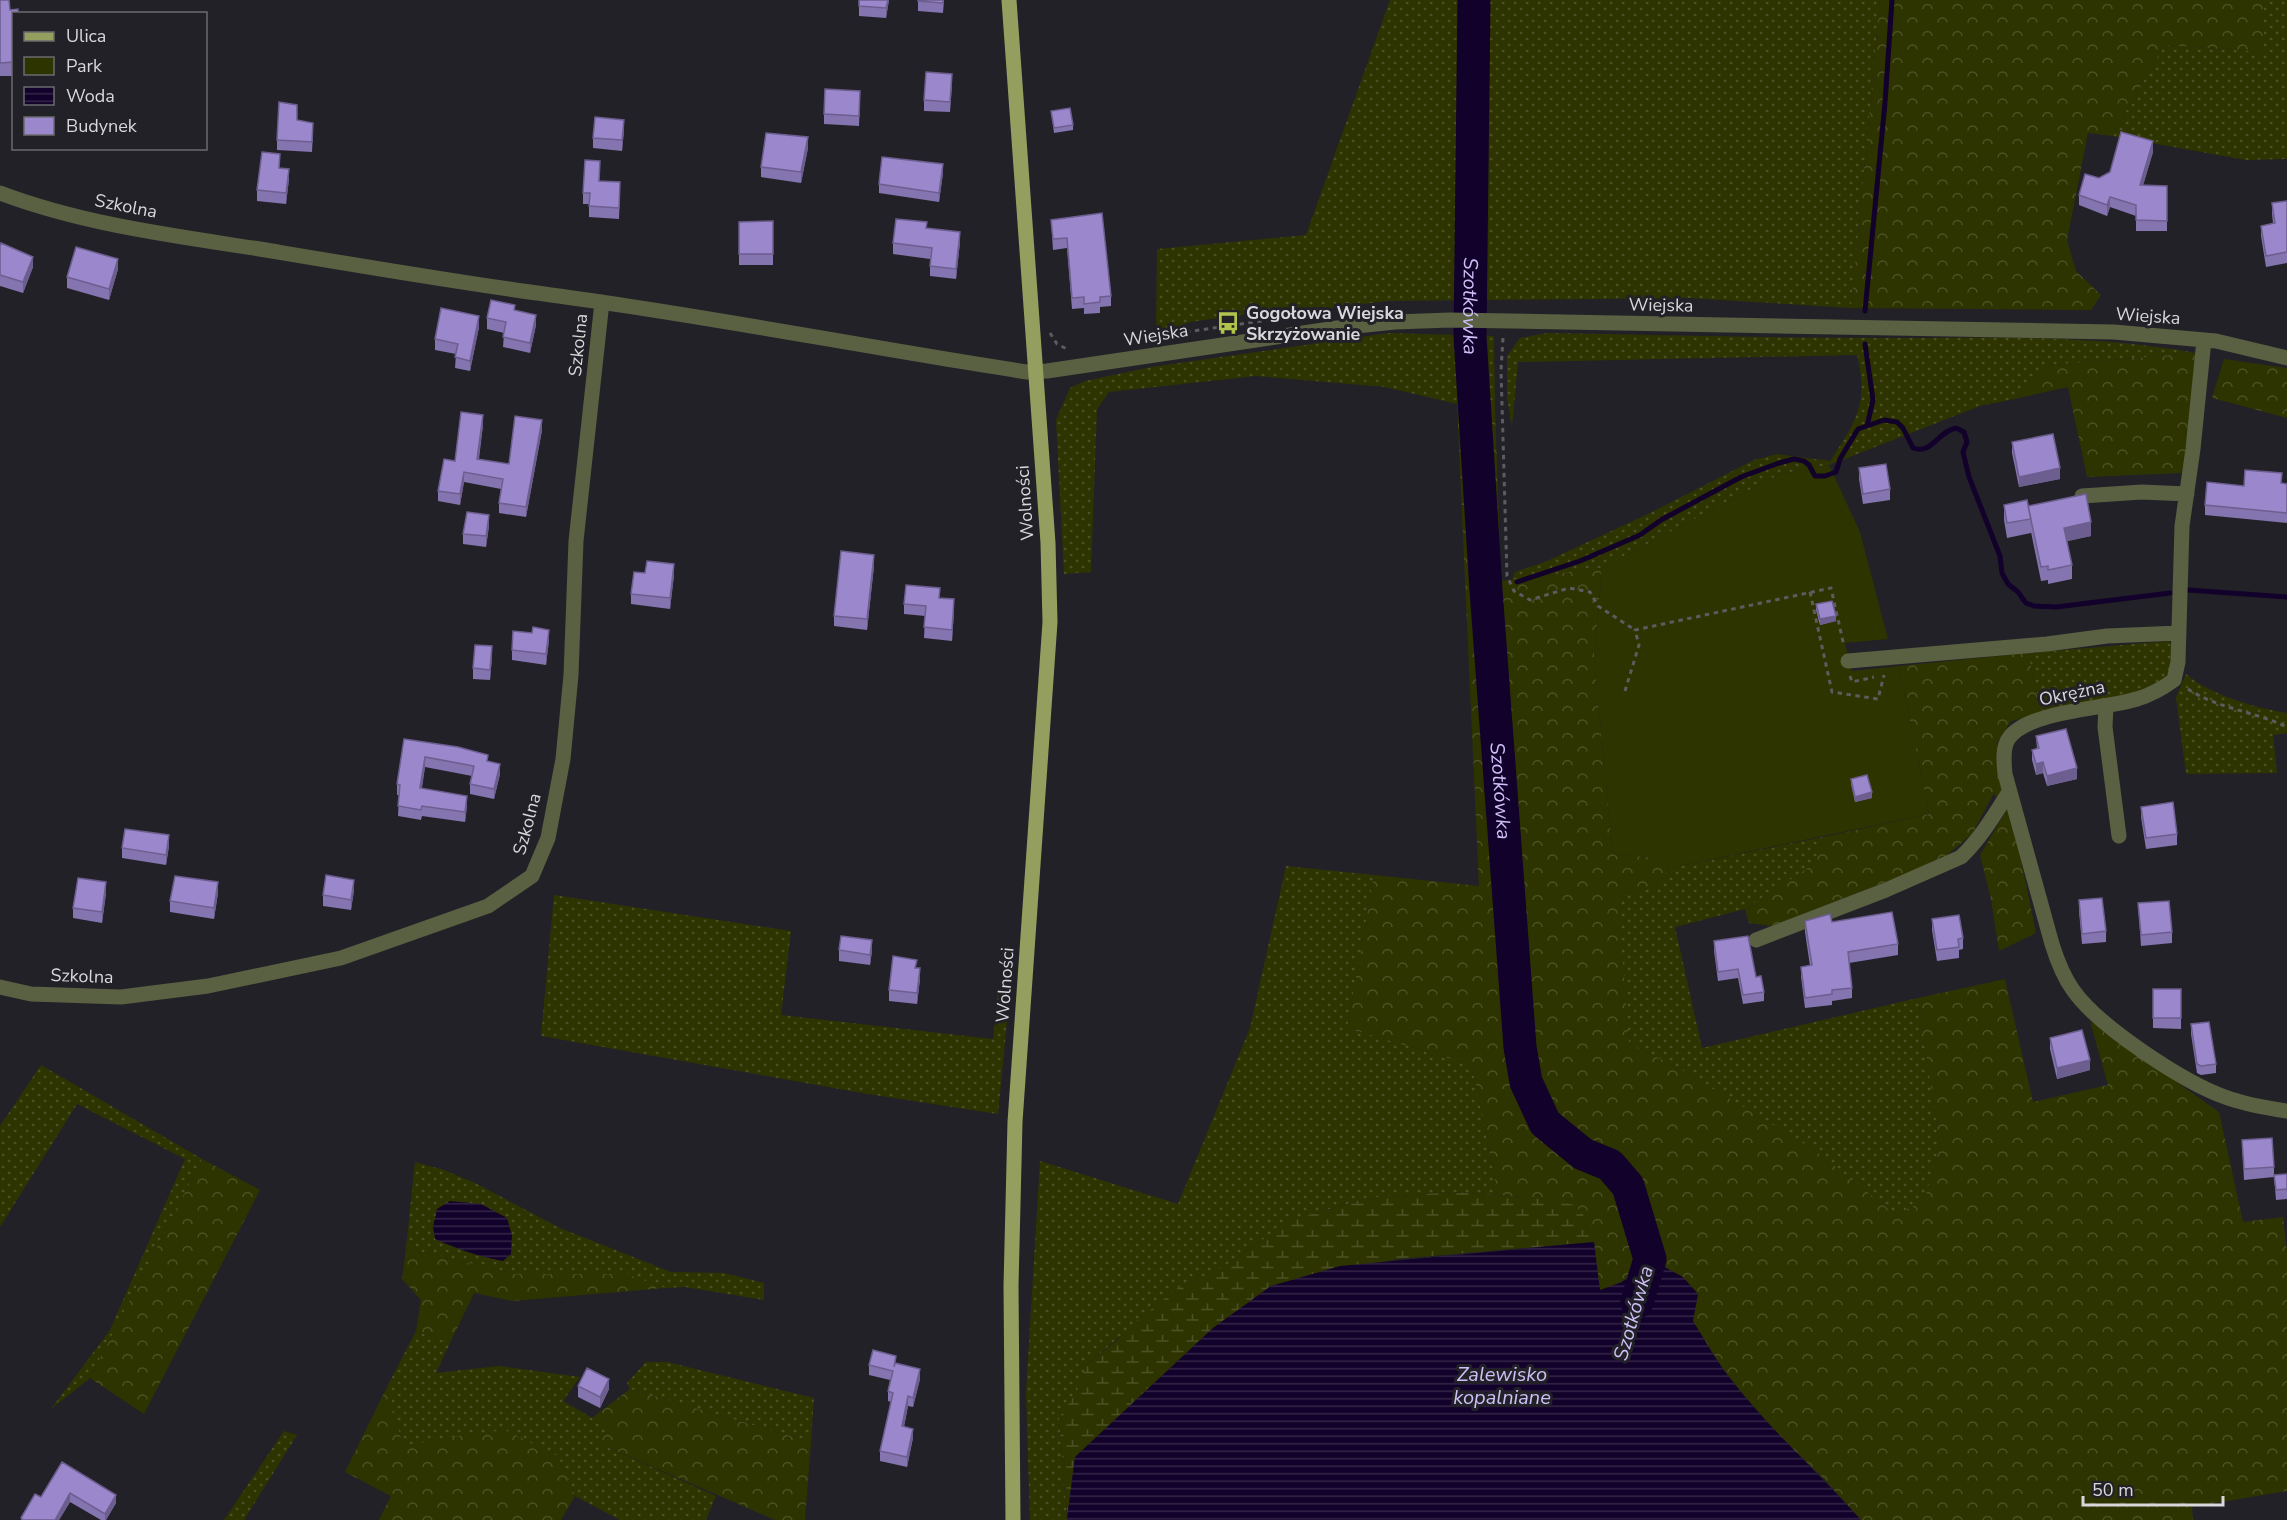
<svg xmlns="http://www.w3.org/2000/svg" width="2287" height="1520" viewBox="0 0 2287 1520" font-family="'Nunito Sans',sans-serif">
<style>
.grass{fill:url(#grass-dots)}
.forest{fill:url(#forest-crowns)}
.wetland{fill:url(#wetland-marsh)}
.park{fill:#2e3400}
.water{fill:url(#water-rules)}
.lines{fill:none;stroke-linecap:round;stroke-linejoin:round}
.stream{stroke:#12012a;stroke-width:5}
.river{stroke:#12012a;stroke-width:33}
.path{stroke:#5c5b60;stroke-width:3;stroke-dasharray:4.5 4.5;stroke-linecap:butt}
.minor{stroke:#5a6042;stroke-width:15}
.major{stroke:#939e5f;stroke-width:15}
.wall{fill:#8474af}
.shaded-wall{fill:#6c5e8f}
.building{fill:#9a87cc;stroke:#6c5e8f;stroke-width:1.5}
.labels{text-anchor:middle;stroke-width:6;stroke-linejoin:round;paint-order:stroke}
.street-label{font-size:18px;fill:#d8d7db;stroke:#222127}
.poi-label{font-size:18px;font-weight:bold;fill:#d8d7db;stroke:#222127;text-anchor:start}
.water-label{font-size:20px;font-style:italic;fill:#cdbff7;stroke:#222127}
</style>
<defs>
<pattern id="grass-dots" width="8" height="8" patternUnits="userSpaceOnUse" patternTransform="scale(1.5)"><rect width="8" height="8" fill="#2e3400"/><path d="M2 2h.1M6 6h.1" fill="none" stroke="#4c5125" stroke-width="1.8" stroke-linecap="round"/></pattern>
<pattern id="forest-crowns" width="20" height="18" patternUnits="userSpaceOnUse" patternTransform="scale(1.5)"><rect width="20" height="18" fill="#2e3400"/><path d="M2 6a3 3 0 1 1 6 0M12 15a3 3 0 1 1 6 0" fill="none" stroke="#4c5125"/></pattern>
<pattern id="wetland-marsh" width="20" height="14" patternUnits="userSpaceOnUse" patternTransform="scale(1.5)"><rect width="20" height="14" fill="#2e3400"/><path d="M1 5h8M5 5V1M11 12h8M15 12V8" fill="none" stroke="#4c5125"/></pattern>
<pattern id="water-rules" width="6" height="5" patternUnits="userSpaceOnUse" patternTransform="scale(1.5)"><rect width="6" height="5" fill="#12012a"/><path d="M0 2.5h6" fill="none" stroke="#342548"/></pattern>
</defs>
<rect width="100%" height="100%" fill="#222127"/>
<!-- grass -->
<path class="grass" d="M1390,0H1880L1851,308L1689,298L1387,301L1309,311L1278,310L1190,322L1156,335L1157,249L1306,235Z
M2264,0H2287V159L2246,160L2112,136L2164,45L2264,52Z
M1388,333L1494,336L1495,410L1457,404L1385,387L1256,376L1109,392L1097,409L1091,572L1064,574L1056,420L1070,388L1085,381L1151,367Z
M1547,333C1659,335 1771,338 1883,338C1987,338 2094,334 2196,353L2051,365L2019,398L1980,406L1829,465L1780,474L1602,568L1512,580L1515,572L1545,562L1648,514L1754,460L1777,454L1830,461C1856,422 1869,403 1857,355L1518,362L1512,427L1507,397V356L1520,338Z
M2169,641C2173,648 2172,651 2172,659C2171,668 2168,678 2160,684C2140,699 2069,709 2042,714L2028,653Z
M2186,674C2210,695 2256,708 2287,713V733L2273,735L2277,773L2186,774L2176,697Z
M1823,837L1815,864L1745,909L1675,927L1702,1048L1918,998L1940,1147L1924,1201L1896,1215L1837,1168L1682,1070L1629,1043L1617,898L1656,885L1670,868Z
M1286,866L1374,875L1347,1028L1472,1065L1498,1195L1454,1192L1367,1198L1289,1221L1222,1268L1178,1288L1086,1365L1077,1393L1059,1418L1067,1520H1030L1026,1392L1040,1161L1178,1204L1250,1028Z
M554,895L791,931L781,1015L993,1039L998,990L1010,991L998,1114L868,1094L541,1036Z
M41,1065L202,1159L90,1378L51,1409L110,1330L185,1159L77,1104L0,1227V1126Z
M415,1162L444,1170L475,1183L560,1228L671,1272L724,1273L764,1283V1300L685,1287L665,1288L626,1274H515L406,1248Z
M416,1331L450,1343L436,1373L499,1366L580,1377L563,1401L608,1427L600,1444L716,1496L706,1520H620L575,1496L558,1456L424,1443L403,1446L387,1387Z
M646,1362H667L814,1398L811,1442L630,1389L627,1383Z
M284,1431L297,1435L244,1520H224Z"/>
<!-- forest -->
<path class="forest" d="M1880,0H2264V52L2164,45L2112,136L2088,133L2067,240L2076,271L2101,295L2091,310L1851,308Z
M2196,353L2187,452L2181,473L2087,477L2068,387L2019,398L2051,365Z
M2224,359L2287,368V418L2212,398Z
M1457,404L1495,410L1501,581L1602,568L1594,659L1613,854L1649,857L1670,868L1656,885L1618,898L1629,1043L1682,1070L1813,1149L1896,1215L1924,1201L1940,1147L1918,998L2005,979L2033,1102L2108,1085L2090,1021L2219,1112L2243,1222L2283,1217L2287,1251V1491L2192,1507L2193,1520H1861L1824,1479L1775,1431L1729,1378L1692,1321L1698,1294L1649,1259L1622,1282L1599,1291L1594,1242L1598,1233L1575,1206L1536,1198L1498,1195L1472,1065L1347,1028L1374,875L1479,886Z
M2028,653L2042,714L2011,721L1997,743L2036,933L1999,951L1991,899L1980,855L2005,813L1994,793L1972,834L1947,855L1904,875L1772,926L1749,923L1745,909L1814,864L1823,837L1929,814L1899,666Z
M202,1159L260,1190L144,1414L90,1378Z
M406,1248L515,1274H626L665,1288L512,1301L474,1293L450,1343L416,1331L421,1300L402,1279Z
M387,1387L403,1446L452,1437L505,1430L558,1456L575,1496L561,1520H379L391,1496L345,1472Z
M630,1389L811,1442L805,1520H775L600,1444L608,1427L592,1418Z"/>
<!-- wetland -->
<path class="wetland" d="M1454,1192L1536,1198L1575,1205L1598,1233L1594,1242L1397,1259L1271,1286L1213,1328L1075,1457L1067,1517L1059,1418L1076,1393L1086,1365L1115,1342L1133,1324L1178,1288L1222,1268L1289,1221L1367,1198Z"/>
<!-- park -->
<path class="park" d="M1829,465L1860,532L1888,639L1845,643L1852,671L1899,666L1929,814L1670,868L1649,857L1613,854L1594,659L1602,568L1780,474Z"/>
<!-- water -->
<path class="water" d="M450,1201L481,1204L507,1218L512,1235L511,1254L503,1261C480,1257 457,1249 435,1239L433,1227L437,1209Z
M1594,1242L1600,1290L1622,1282L1650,1259L1683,1277L1698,1294L1693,1321C1705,1340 1716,1361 1730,1378C1769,1429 1818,1472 1861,1520H1067L1075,1457L1213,1328L1271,1286L1340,1266Z"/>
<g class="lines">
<!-- stream -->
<path class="stream" d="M1865,311L1885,103L1892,0
M1865,344L1873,400L1867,426
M1517,582L1580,561L1640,535L1661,520L1741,477L1779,463L1794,459L1804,461L1809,465L1815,476H1825L1836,472L1840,459L1858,429L1884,420L1897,422L1903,428L1913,448C1932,455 1937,432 1956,428L1964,432L1967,442L1963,452L1969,477L2000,556L2002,573L2008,584L2018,592L2026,603L2034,606L2056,607L2170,593
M1486,590L1490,589
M2188,590L2287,597"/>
<!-- river -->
<path class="river" id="s1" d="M1474,0L1470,336L1486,590L1520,1047L1526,1082L1545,1123L1583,1154L1610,1165L1628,1186L1650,1259L1637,1302"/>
<!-- path -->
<path class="path" d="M1186,332L1268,320
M1050,333L1057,344L1069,350
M1503,338L1501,370L1507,576L1514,591L1530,600L1569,588L1590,592L1598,606L1635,630
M1810,592L1832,692L1878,699L1884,675
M1850,676L1852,682L1874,677
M2188,689C2216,708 2256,712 2287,727
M1625,691L1639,645L1635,630L1831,588L1844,646"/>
<!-- minor -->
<path class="minor" d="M0,193C85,225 176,236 266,250C361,266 455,282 551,295C710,316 868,348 1027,372L1047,371L1337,328L1395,322L1450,320L2114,332L2216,341L2287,358
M2204,340L2193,449L2182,526L2178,662L2174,680C2163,688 2151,695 2137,699C2105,709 2028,711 2009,738C2002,747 2004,764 2005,774L2052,944C2057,960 2063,976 2073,990C2098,1026 2183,1082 2225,1097C2244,1104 2266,1108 2287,1111
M2082,496L2142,492L2187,494
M1848,661L2047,644L2107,636L2179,633
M2106,706L2105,727L2119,836
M1756,940L1886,890L1961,857C1981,838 1995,814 2009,792
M0,987L31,994L121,997L208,986L341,958L488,906L532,876L548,838L563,759L571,675L576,541L602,302"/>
<!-- major -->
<path class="major" d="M1009,0L1048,543L1050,622L1015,1122L1011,1286L1013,1520"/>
</g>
<!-- wall -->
<path class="wall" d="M0,0L14,14V76H0Z
M859,0H889L886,18L859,16Z
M918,0H944L943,13L918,11Z
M952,85L950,112L924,111V100Z
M860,102L859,126L824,124V114Z
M1051,111L1073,125V130L1054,133Z
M297,120L313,133L312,152L277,150V140Z
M624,130L622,151L593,148V138Z
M808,148L801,183L761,177V167Z
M2153,152L2143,185L2167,186V231H2136V216L2110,207L2107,216L2079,205V195L2099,178Z
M280,168L289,179L286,204L257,201V190Z
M943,173L939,202L879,193V184Z
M600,181L620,193L619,219L589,217V204H583V193Z
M2287,201V263L2266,267L2261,236V226L2273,223L2272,214V203Z
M1102,213L1111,296V306L1100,307V313L1084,314V308L1072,309L1067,248L1053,250L1051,220Z
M773,221V265H739V222Z
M927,228L960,242L956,279L930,276V259L893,254V243Z
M0,245L33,267L23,293L0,286Z
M118,269L109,300L67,288V277Z
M515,310L536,325L530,353L503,347L504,333L487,329V318Z
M479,327L470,371L455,368L456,354L435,350V339Z
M483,425L479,459L509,464L542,430L526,517L499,513V503L501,489L464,482L460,505L438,501V491L455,461Z
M2012,442L2060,479L2019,487L2012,453Z
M1859,468L1890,489V500L1863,504L1859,479Z
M2282,483L2287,484V523L2205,515V505L2244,486Z
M2004,505L2028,506L2091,536L2067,541L2072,565V579L2048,584V580L2041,581L2031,532V533L2007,538L2004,520Z
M489,526L486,547L463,544V534Z
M874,566L867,630L834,626V616Z
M674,575L670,609L631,604V594Z
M940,598L954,610L952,641L924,638L925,616L904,614V604Z
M1816,604L1836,621L1820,625L1816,610Z
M532,633L549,640L546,665L512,660V650Z
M492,657L490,680L473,679V668Z
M2036,736L2077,779L2047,786L2043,773L2036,775L2032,760V750L2037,749Z
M404,739L488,761L500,774L494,799L470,794V784L472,776L425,767L422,788L467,806L465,822L422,816L421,820L398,816L399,795H397V784Z
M1851,779L1872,798L1855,802L1851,784Z
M2141,807L2177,834V845L2146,849L2141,817Z
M169,846L166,865L122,858V848Z
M354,890L351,910L323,906V895Z
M106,893L102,923L73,918V908Z
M218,893L214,919L170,912V901Z
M2079,900L2106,931V942L2082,944L2079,911Z
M2138,903L2172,932V943L2141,946Z
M1932,919L1963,938V949L1959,950V958L1937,961L1932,930Z
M1805,921L1832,922L1898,944V955L1849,963L1852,988V998L1832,1001V1005L1805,1008L1801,977V967L1810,966L1805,932Z
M1714,941L1756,977L1764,992V1001L1743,1004L1738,978L1718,981L1714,951Z
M839,950L872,951L870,965L839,961Z
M917,968L920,979L917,1004L889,1001V990Z
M2153,989H2181V1029L2153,1028Z
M2191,1024L2216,1064V1073L2201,1075L2197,1073L2191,1034Z
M2050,1038L2090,1070L2057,1079L2050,1049Z
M2242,1140L2274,1167V1177L2244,1180Z
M2287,1174V1199L2276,1200L2274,1175Z
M896,1363L920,1379L913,1407L908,1406L904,1427L913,1438L907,1467L880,1461V1451L891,1402L888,1401V1391L890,1380L869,1375V1365Z
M578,1386L609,1389L600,1408L578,1397Z
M62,1462L116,1503L106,1520H101L70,1502L59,1520H21V1518L41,1497Z"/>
<!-- shaded-wall -->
<path class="shaded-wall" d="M888,0H889L886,18V8Z
M624,120V130L622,151V140Z
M808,137V148L801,183V172Z
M2153,141V152L2140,196V185Z
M943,164V173L939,202V193Z
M289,169V179L286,204V193Z
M2110,197V207L2107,216V205Z
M960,232V242L956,279V269Z
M33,257V267L23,293V282Z
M118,259V269L109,300V289Z
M536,315V325L530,353V343Z
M479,316V327L470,371V361Z
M483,415V425L477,469V459Z
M542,420V430L526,517V507Z
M2060,468V479L2019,487V477Z
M464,472V482L460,505V494Z
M489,515V526L486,547V536Z
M2091,522V536L2064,542V528Z
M874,555V566L867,630V619Z
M674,564V575L670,609V598Z
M954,599V610L952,641V630Z
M1836,616V621L1820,625V619Z
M549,630V640L546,665V654Z
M492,646V657L490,680V670Z
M425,757V767L420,798V788Z
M2043,762V773L2036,775V764Z
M500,764V774L494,799V789Z
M2077,768V779L2047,786V776Z
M1872,792V798L1855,802V797Z
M467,796V806L465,822V812Z
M169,835V846L166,865V855Z
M354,880V890L351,910V900Z
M106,882V893L102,923V912Z
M218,882V893L214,919V908Z
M872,940V951L870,965V955Z
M920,968V979L917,1004V993Z
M2090,1060V1070L2057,1079V1068Z
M920,1369V1379L913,1407V1398Z
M609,1379V1389L600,1408V1397Z
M908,1396V1406L902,1436V1426Z
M913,1429V1438L907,1467V1457Z
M70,1493V1502L59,1520H55Z
M116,1495V1503L106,1520H105V1514Z"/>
<!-- building -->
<path class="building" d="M0,0H9L10,10L18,9V14H14V62L0,63Z
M859,0H888L886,8L859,6Z
M918,0H943V3L918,1Z
M926,72L952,74L950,102L924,100Z
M825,89L860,91L859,116L824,114Z
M279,102L297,105V120L313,123L312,142L277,140Z
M1070,108L1073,125L1054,128L1051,111Z
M595,117L624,120L622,140L593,138Z
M2121,132L2153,141L2140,185L2167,186V221L2136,220V205L2110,197L2107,205L2079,195L2085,174L2099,178L2110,172Z
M766,133L808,137L801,172L761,167Z
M262,152L280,154L279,168L289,169L286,193L257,190Z
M882,157L943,164L939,193L879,184Z
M585,160L600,161L599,181L620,182L619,208L589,206L590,193H583Z
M2287,201V252L2266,256L2261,226L2275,223L2272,203Z
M1102,213L1111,296L1100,297V302L1084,304V297L1072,298L1067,238L1053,239L1051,220Z
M896,219L927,222L926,228L960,232L956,269L930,266L932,248L893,243Z
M773,221V254H739V222Z
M1,243L33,257L23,282L0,275V245Z
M76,247L118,259L109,289L67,277Z
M491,300L515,305L514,310L536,315L530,343L503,337L506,322L487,318Z
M441,308L479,316L470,361L455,357L458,344L435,339Z
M461,412L483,415L477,459L509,464L515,416L542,420L526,507L499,503L503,479L464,472L460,494L438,491L444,459L455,461Z
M2053,434L2060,468L2019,477L2012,442Z
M1886,464L1890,489L1863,494L1859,468Z
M2245,470L2282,473L2281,483L2287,484V513L2205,505L2207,482L2244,486Z
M2086,494L2091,522L2064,528L2072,565L2048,570V566L2041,567L2028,506Z
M2027,500L2031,519L2007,523L2004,505Z
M467,512L489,515L486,536L463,534Z
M841,551L874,555L867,619L834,616Z
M647,561L674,564L670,598L631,594L634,572L645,573Z
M906,585L940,588L939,598L954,599L952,630L924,627L926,606L904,604Z
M1832,601L1836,616L1820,619L1816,604Z
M533,627L549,630L546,654L512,650L513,631L532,633Z
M475,645L492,646L490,670L473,668Z
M2066,729L2077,768L2047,776L2043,762L2036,764L2032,750L2039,748L2036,736Z
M404,739L458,747L488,755L487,761L500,764L494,789L470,784L474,766L425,757L420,788L467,796L465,812L422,806L421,810L398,806L400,785L397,784Z
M1867,775L1872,792L1855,797L1851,779Z
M2173,802L2177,834L2146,838L2141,807Z
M125,829L169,835L166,855L122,848Z
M326,875L354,880L351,900L323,895Z
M175,876L218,882L214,908L170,901Z
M78,878L106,882L102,912L73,908Z
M2102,898L2106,931L2082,934L2079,900Z
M2169,901L2172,932L2141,935L2138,903Z
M1892,912L1898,944L1848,952L1852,988L1832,990V994L1805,998L1801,967L1812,965L1805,921L1830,914L1832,922Z
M1959,915L1963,938L1958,939L1959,947L1937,950L1932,919Z
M841,936L872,940L870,955L839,950Z
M1748,936L1756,977L1761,976L1764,992L1743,995L1738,969L1718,972L1714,941Z
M893,956L917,960L915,968H920L917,993L889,990Z
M2153,989H2181V1018H2153Z
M2209,1022L2216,1064L2201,1066L2197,1064L2191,1024Z
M2082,1030L2090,1060L2057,1068L2050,1038Z
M2272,1138L2274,1167L2244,1169L2242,1140Z
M2287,1174V1189L2276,1190L2274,1175Z
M873,1350L896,1356L894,1367L895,1363L920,1369L913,1398L908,1396L902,1426L913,1429L907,1457L880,1451L893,1393L888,1391L893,1371L869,1365Z
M587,1368L609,1379L600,1397L578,1386Z
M62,1462L116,1495L105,1514L70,1493L55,1520H23L21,1518L35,1494L41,1497Z"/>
<!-- icons -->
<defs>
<g id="bus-bare" transform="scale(1.8)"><path d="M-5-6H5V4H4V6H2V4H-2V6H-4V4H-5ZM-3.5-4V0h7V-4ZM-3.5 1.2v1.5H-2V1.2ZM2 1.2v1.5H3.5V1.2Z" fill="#b2c34c" stroke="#222127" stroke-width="2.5" paint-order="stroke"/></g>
</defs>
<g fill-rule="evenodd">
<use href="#bus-bare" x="1228" y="323"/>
</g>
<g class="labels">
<!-- street labels -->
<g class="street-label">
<text transform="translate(126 206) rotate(11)" y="6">Szkolna</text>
<text transform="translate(1661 305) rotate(1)" y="6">Wiejska</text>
<text transform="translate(2148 316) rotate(4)" y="6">Wiejska</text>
<text transform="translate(1156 335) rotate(-9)" y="6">Wiejska</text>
<text transform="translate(578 345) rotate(-84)" y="6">Szkolna</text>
<text transform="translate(1025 503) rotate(-94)" y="6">Wolności</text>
<text transform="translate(2072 693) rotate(-12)" y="6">Okrężna</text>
<text transform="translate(527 824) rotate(-75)" y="6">Szkolna</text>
<text transform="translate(82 976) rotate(2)" y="6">Szkolna</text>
<text transform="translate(1005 985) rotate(-86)" y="6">Wolności</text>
</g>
<!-- poi labels -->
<g class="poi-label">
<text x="1246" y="319">Gogołowa Wiejska<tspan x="1246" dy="21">Skrzyżowanie</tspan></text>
</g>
<!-- water labels -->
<g class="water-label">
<text dy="7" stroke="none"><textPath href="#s1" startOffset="306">Szotkówka</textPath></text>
<text dy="7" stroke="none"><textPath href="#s1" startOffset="792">Szotkówka</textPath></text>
<text transform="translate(1633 1313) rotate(-74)" y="7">Szotkówka</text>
<text x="1502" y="1381">Zalewisko<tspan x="1502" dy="23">kopalniane</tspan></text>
</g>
</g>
<!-- legend -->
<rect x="12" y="12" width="195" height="138" fill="#222127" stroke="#6b6a6f" stroke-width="1.5"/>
<rect x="24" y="32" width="30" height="9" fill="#939e5f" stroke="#6b6a6f" stroke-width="1.5"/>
<text x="66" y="42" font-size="18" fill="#d8d7db">Ulica</text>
<rect x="24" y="57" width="30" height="18" fill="#2e3400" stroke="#6b6a6f" stroke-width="1.5"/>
<text x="66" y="72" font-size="18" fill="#d8d7db">Park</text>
<rect x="24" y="87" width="30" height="18" fill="url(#water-rules)" stroke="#6b6a6f" stroke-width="1.5"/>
<text x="66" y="102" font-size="18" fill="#d8d7db">Woda</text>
<rect x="24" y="117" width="30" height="18" fill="#9a87cc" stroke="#6b6a6f" stroke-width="1.5"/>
<text x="66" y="132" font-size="18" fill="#d8d7db">Budynek</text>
<!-- scale -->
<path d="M2083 1496v9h140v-9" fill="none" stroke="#d8d7db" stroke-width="3"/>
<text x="2092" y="1496" font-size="18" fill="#d8d7db" stroke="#222127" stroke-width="4.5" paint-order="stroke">50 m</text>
</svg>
